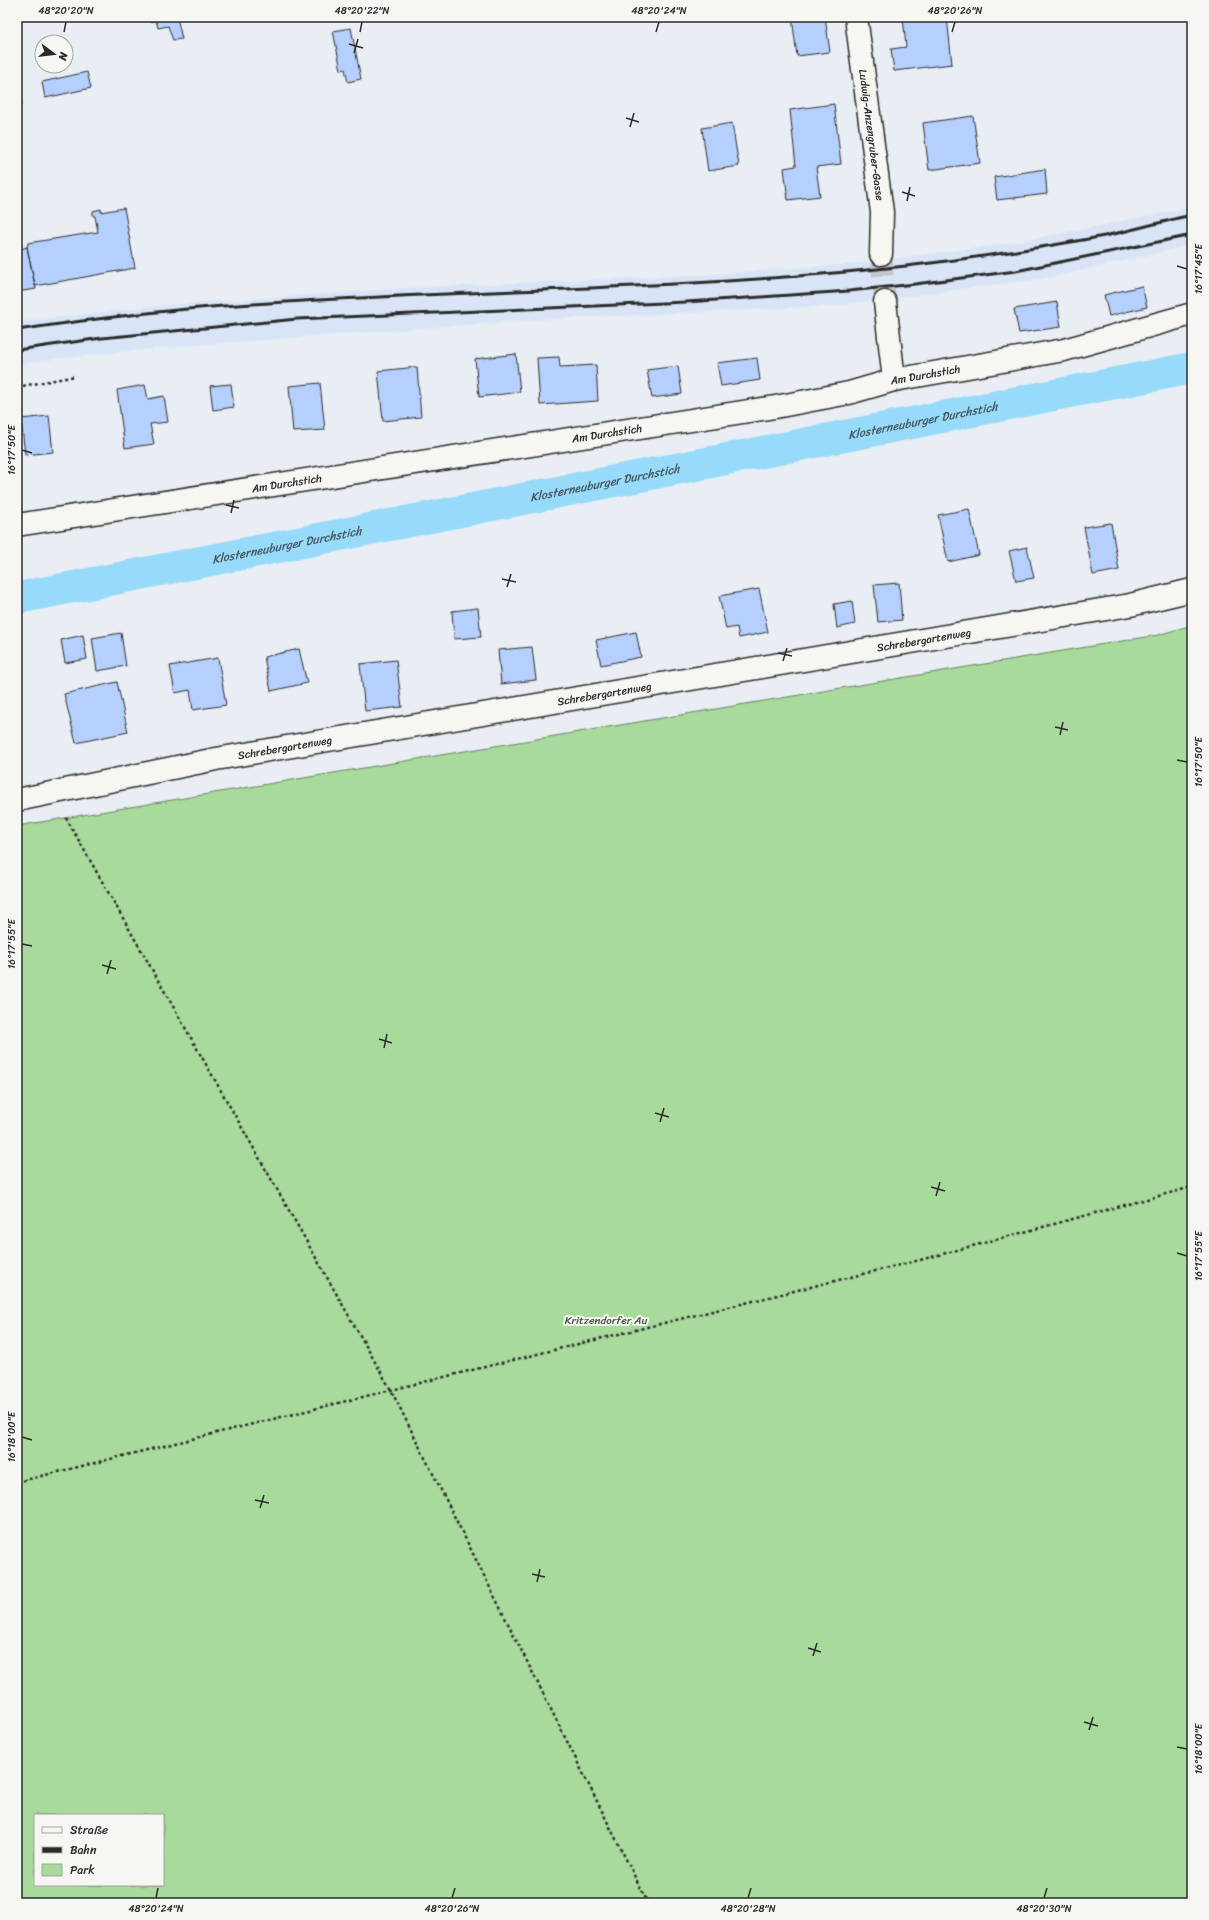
<svg xmlns="http://www.w3.org/2000/svg" width="1209" height="1920" viewBox="0 0 1209 1920" font-family="Sriracha,sans-serif">
<style>
.built{fill:#d9e5f7}
.green{fill:#a8da9b;stroke:#6a8263;fill-rule:evenodd}
.lines{fill:none;stroke-linecap:round;stroke-linejoin:round}
.canal{stroke:#98dafa;stroke-width:32}
.building{fill:#b5d0fe;stroke:#2b2b2b}
.street-tunnel{stroke:#c3c7cc;stroke-width:22;stroke-dasharray:22 11;stroke-linecap:butt}
.street-casing{stroke:#2b2b2b;stroke-width:25}
.path{stroke:#2b2b2b;stroke-width:2.5;stroke-dasharray:3 3;stroke-linecap:butt}
.street{stroke:#f6f6f2;stroke-width:22}
.rail{stroke:#2b2b2b;stroke-width:3}
.ticks{fill:none;stroke:#2b2b2b;stroke-width:1.5}
.labels{text-anchor:middle;stroke-width:4;stroke-linejoin:round;paint-order:stroke}
.street-label{font-size:11px;fill:#2b2b2b;stroke:#f6f6f2}
.park-label{font-size:11px;fill:#4a5747;stroke:#f6f6f2}
.water-label{font-size:12px;font-style:italic;fill:#46575f;stroke:#f6f6f2}
.neatline{fill:none;stroke:#2b2b2b;stroke-width:1.5}
.ticks-label{font-size:10px;text-anchor:middle;fill:#2b2b2b}
</style>
<rect width="100%" height="100%" fill="#e9eef4"/>
<filter id="ink" filterUnits="userSpaceOnUse"><feTurbulence type="fractalNoise" baseFrequency=".025" numOctaves="2"/><feDisplacementMap in="SourceGraphic" scale="8" xChannelSelector="R" yChannelSelector="G"/><feConvolveMatrix kernelMatrix="1 2 1 2 8 2 1 2 1" color-interpolation-filters="sRGB"/></filter>
<g filter="url(#ink)">
<!-- built -->
<path class="built" d="M1192,207V245L1049,278L832,306L532,320L184,346L61,358L17,365V322L165,305L422,287L697,275L851,264L1012,243Z"/>
<!-- green -->
<path class="green" d="M1192,625V1903H17V826L1158,635ZM35,1815H163V1885H35Z"/>
<g class="lines">
<!-- canal -->
<path class="canal" id="s1" d="M17,598L1192,368"/>
</g>
<!-- building -->
<path class="building" d="M149,17H177L182,39L173,40L168,26L158,28L156,20L150,22Z
M792,17H825L830,52L797,56Z
M903,17H947L952,64L894,71L891,49L906,47Z
M351,28L361,79L348,82L345,69L341,70L333,31Z
M87,72L91,88L45,98L42,82Z
M17,84L22,104L17,105Z
M834,104L841,164L816,167L820,196L788,200L784,168L796,166L790,110Z
M973,116L980,163L929,170L923,123Z
M17,118L22,138L17,139Z
M732,123L739,166L708,171L702,128Z
M1045,169L1047,194L997,200L994,177Z
M124,208L135,268L35,286L27,247L28,243L98,232L95,216H93V211L101,209V212Z
M27,247L36,289L17,292V250Z
M1142,286L1147,307L1109,316L1104,295Z
M1057,302L1061,327L1019,333L1014,309Z
M516,354L520,392L479,397L475,359Z
M559,357L560,367L596,365L598,401L540,405L537,358Z
M757,358L760,380L721,386L717,363Z
M678,366L682,394L652,398L647,370Z
M417,367L421,417L383,421L378,371Z
M320,383L325,430L293,432L289,386Z
M231,384L234,407L213,410L210,386Z
M145,385L148,399L164,396L168,422L150,424L154,444L125,448L117,390Z
M49,416L53,452L25,455L21,419Z
M969,509L979,555L948,562L938,515Z
M1111,523L1119,570L1093,575L1084,527Z
M1027,547L1034,578L1016,581L1009,551Z
M899,583L902,620L878,622L874,585Z
M759,589L768,632L739,638L737,627L726,629L719,596Z
M852,601L855,624L837,628L834,604Z
M478,608L481,637L454,639L452,611Z
M636,632L641,657L601,665L596,640Z
M121,633L126,666L97,671L92,638Z
M83,635L87,659L65,663L61,640Z
M532,647L536,680L501,684L498,650Z
M299,649L307,683L271,691L264,657Z
M218,658L226,705L193,710L190,690L175,693L170,666Z
M396,660L402,707L365,711L360,664Z
M117,682L128,732L76,743L64,694Z"/>
<g class="lines">
<!-- street-tunnel -->
<path class="street-tunnel" d="M881,254L885,302"/>
<!-- street casing -->
<g class="street-casing">
<g id="street">
<path id="s2" d="M856,17L882,212L881,254"/>
<path d="M885,302L894,380"/>
<path id="s3" d="M17,525L775,407L849,393L894,380L1064,350L1192,314"/>
<path id="s4" d="M17,800L216,759L1130,605L1192,590"/>
</g>
</g>
<!-- path -->
<path class="path" d="M17,387L76,376
M66,818L391,1390L648,1903
M17,1482L920,1260L1192,1187"/>
<!-- street -->
<use href="#street" class="street"/>
<!-- rail -->
<path class="rail" d="M17,330C86,320 154,311 223,306C451,289 679,291 906,266C968,259 1032,249 1094,238C1127,232 1159,222 1192,215
M17,350L102,338L297,319L686,302L849,291L915,284L1016,271L1192,235"/>
</g>
</g>
<!-- ticks -->
<path class="ticks" d="M64,32L66,22M360,32L362,22M656,32L659,22M952,32L955,22M349,44L363,48M354,53L358,39M626,118L639,122M630,127L634,113M902,192L915,196M907,201L910,187M1177,266L1187,269M22,450L32,453M226,505L239,508M231,513L234,500M502,579L516,582M507,587L511,574M778,653L792,656M783,661L787,648M1055,727L1068,730M1060,735L1063,722M1177,760L1187,762M22,944L32,946M102,965L116,969M107,974L111,960M379,1039L392,1043M384,1048L387,1034M655,1113L669,1117M660,1122L664,1108M931,1187L945,1191M936,1196L940,1182M1177,1253L1187,1256M22,1437L32,1440M255,1500L269,1503M260,1508L264,1495M532,1574L545,1577M537,1582L540,1569M808,1648L821,1652M813,1656L817,1643M1084,1722L1098,1726M1089,1730L1093,1717M1177,1747L1187,1749M156,1898L158,1888M452,1898L455,1888M748,1898L751,1888M1044,1898L1047,1888"/>
<g class="labels">
<!-- street labels -->
<g class="street-label">
<text dy="4" stroke="none"><textPath href="#s2" startOffset="119">Ludwig-Anzengruber-Gasse</textPath></text>
<text dy="4" stroke="none"><textPath href="#s3" startOffset="921">Am Durchstich</textPath></text>
<text dy="4" stroke="none"><textPath href="#s3" startOffset="597">Am Durchstich</textPath></text>
<text dy="4" stroke="none"><textPath href="#s3" startOffset="273">Am Durchstich</textPath></text>
<text dy="4" stroke="none"><textPath href="#s4" startOffset="921">Schrebergartenweg</textPath></text>
<text dy="4" stroke="none"><textPath href="#s4" startOffset="597">Schrebergartenweg</textPath></text>
<text dy="4" stroke="none"><textPath href="#s4" startOffset="273">Schrebergartenweg</textPath></text>
</g>
<!-- park labels -->
<g class="park-label">
<text x="606" y="1324">Kritzendorfer Au</text>
</g>
<!-- water labels -->
<g class="water-label">
<text dy="4" stroke="none"><textPath href="#s1" startOffset="923">Klosterneuburger Durchstich</textPath></text>
<text dy="4" stroke="none"><textPath href="#s1" startOffset="599">Klosterneuburger Durchstich</textPath></text>
<text dy="4" stroke="none"><textPath href="#s1" startOffset="275">Klosterneuburger Durchstich</textPath></text>
</g>
</g>
<!-- margin -->
<rect width="1209" height="1920" fill="none" stroke="#f6f6f2" stroke-width="44"/>
<!-- legend -->
<rect x="34" y="1814" width="130" height="72" fill="#f6f6f2" stroke="#a5a5a2"/>
<rect x="42" y="1827" width="20" height="6" fill="#f6f6f2" stroke="#a5a5a2"/>
<text x="70" y="1834" font-size="12" fill="#2b2b2b">Straße</text>
<rect x="42" y="1847" width="20" height="6" fill="#2b2b2b" stroke="#a5a5a2"/>
<text x="70" y="1854" font-size="12" fill="#2b2b2b">Bahn</text>
<rect x="42" y="1864" width="20" height="12" fill="#a8da9b" stroke="#a5a5a2"/>
<text x="70" y="1874" font-size="12" fill="#2b2b2b">Park</text>
<!-- north arrow -->
<g transform="translate(54 54) rotate(105)"><circle r="19" fill="#f6f6f2" stroke="#a5a5a2"/>
<path d="M0-3L7 15L0 10L-7 15Z" fill="#2b2b2b"/>
<text y="-6" font-size="11" font-weight="bold" text-anchor="middle" fill="#2b2b2b">N</text>
</g>
<rect x="22" y="22" width="1165" height="1876" class="neatline"/>
<g class="ticks-label">
<text x="66" y="14">48°20'20"N</text>
<text x="362" y="14">48°20'22"N</text>
<text x="659" y="14">48°20'24"N</text>
<text x="955" y="14">48°20'26"N</text>
<text transform="translate(1198 269) rotate(-90)" y="4">16°17'45"E</text>
<text transform="translate(11 450) rotate(-90)" y="4">16°17'50"E</text>
<text transform="translate(1198 762) rotate(-90)" y="4">16°17'50"E</text>
<text transform="translate(11 944) rotate(-90)" y="4">16°17'55"E</text>
<text transform="translate(1198 1256) rotate(-90)" y="4">16°17'55"E</text>
<text transform="translate(11 1437) rotate(-90)" y="4">16°18'00"E</text>
<text transform="translate(1198 1749) rotate(-90)" y="4">16°18'00"E</text>
<text x="156" y="1912">48°20'24"N</text>
<text x="452" y="1912">48°20'26"N</text>
<text x="748" y="1912">48°20'28"N</text>
<text x="1044" y="1912">48°20'30"N</text>
</g>
</svg>
